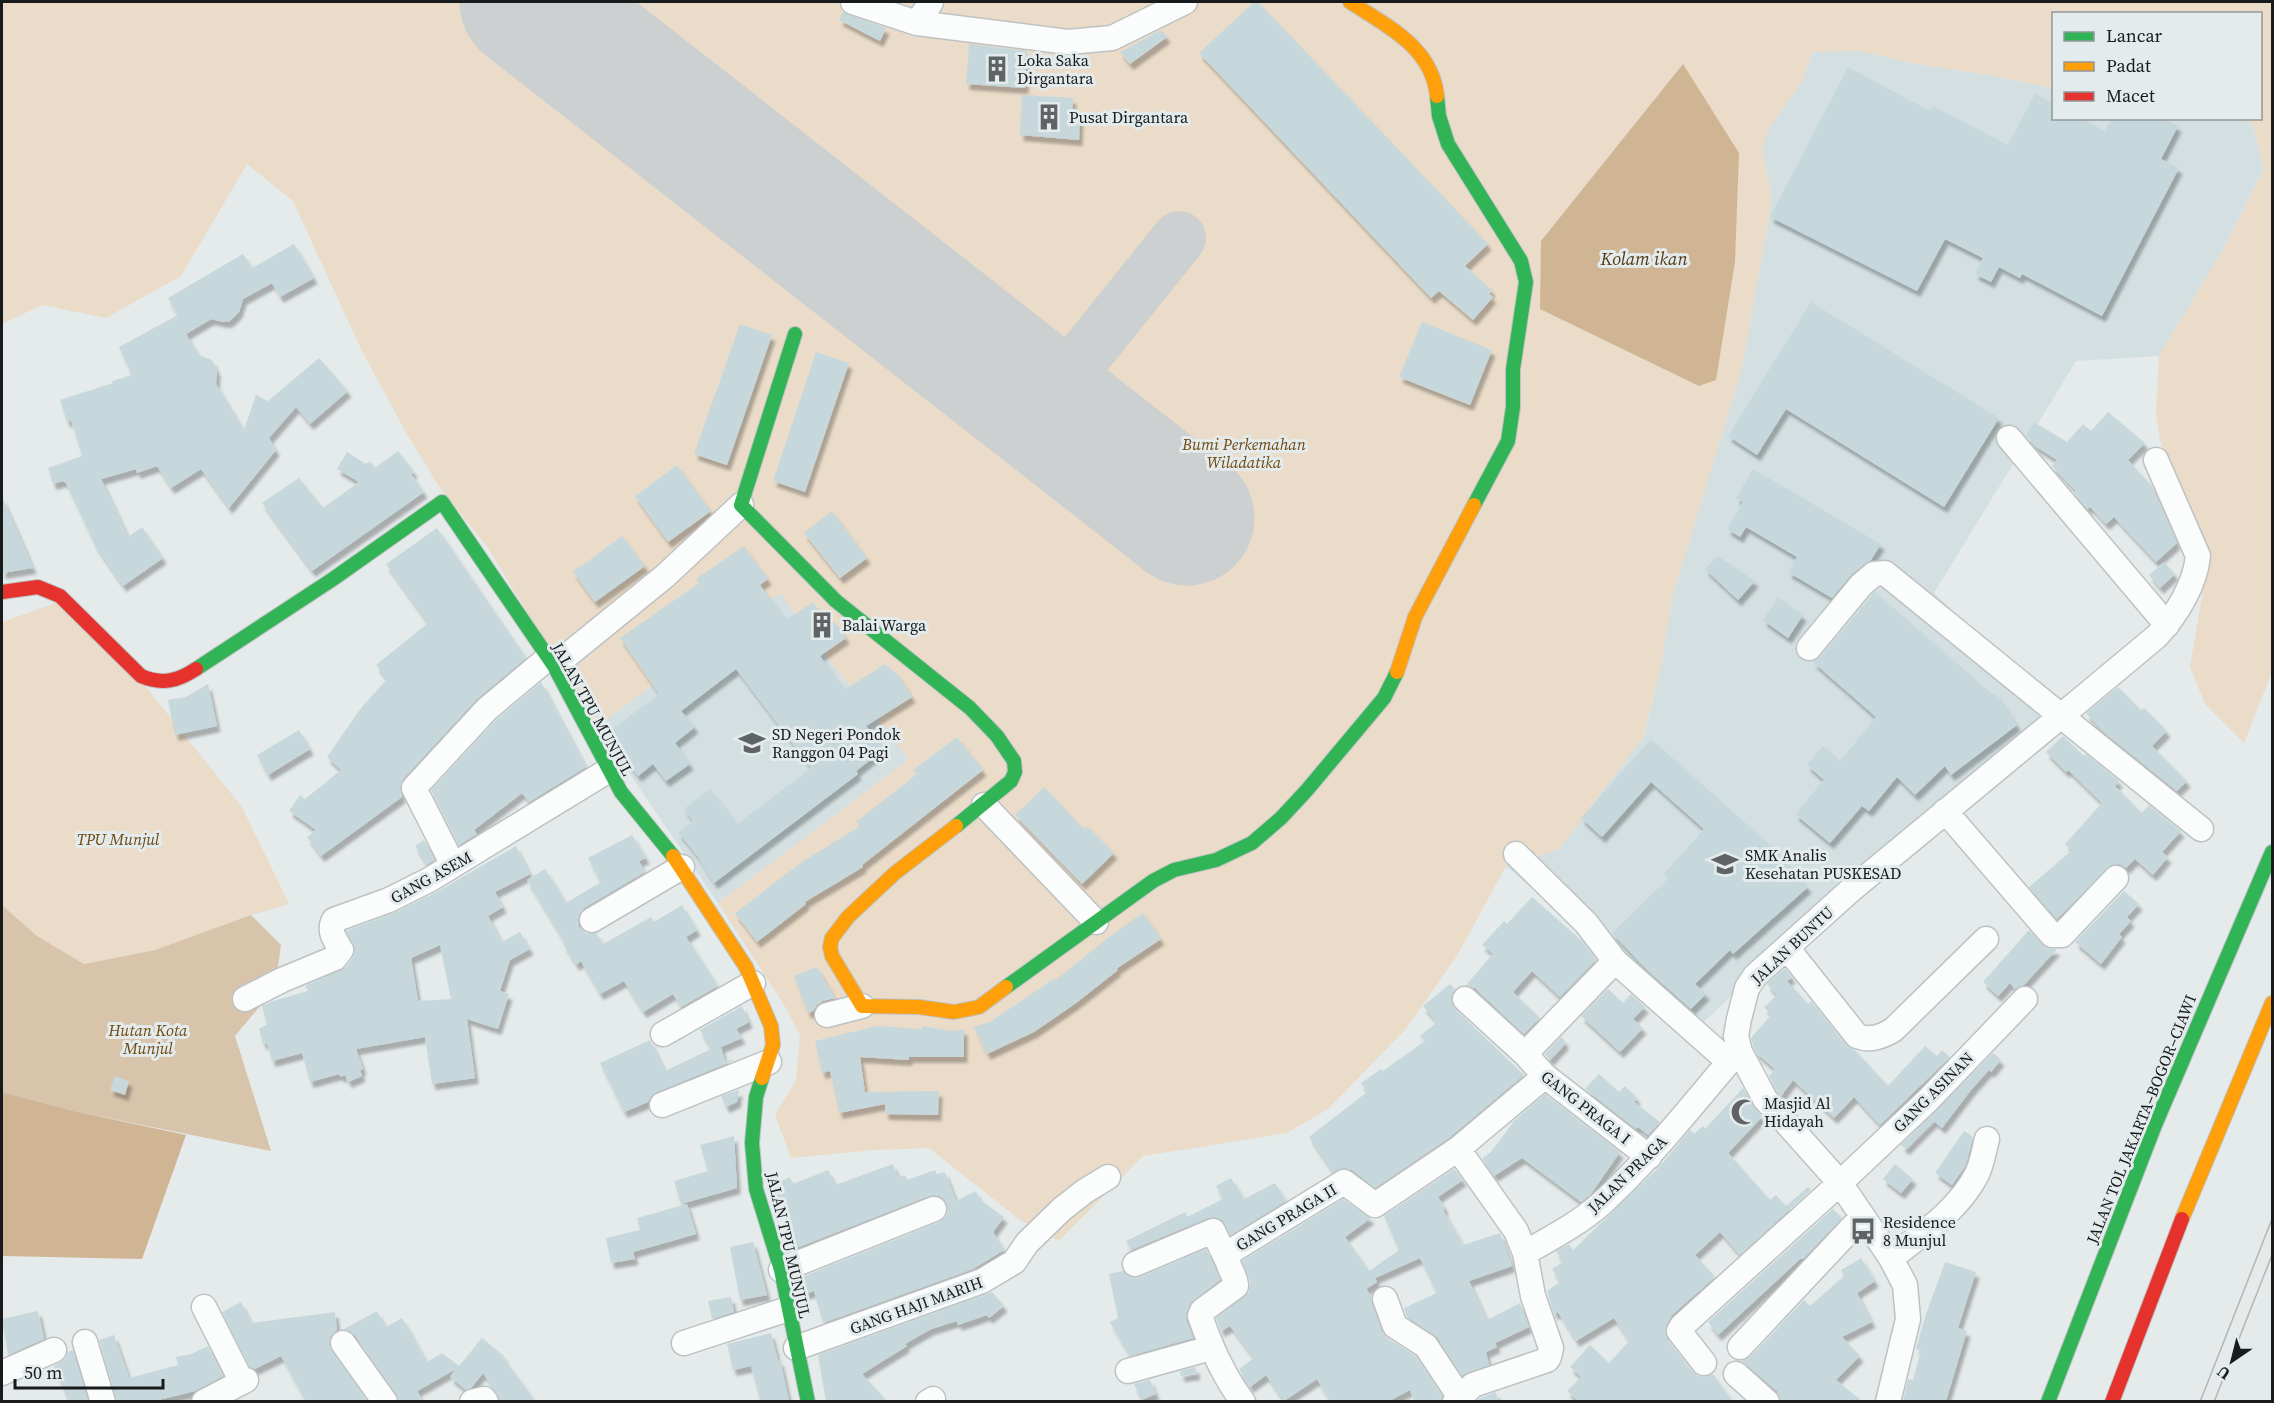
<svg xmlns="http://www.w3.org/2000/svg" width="2274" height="1403" viewBox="0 0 2274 1403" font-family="'Source Serif 4',serif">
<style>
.built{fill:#d3dfe1}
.green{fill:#eadcc9}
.forest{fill:#d8c4ab}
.water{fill:#d0b594}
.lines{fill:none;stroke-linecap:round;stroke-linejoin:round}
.taxiway{stroke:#cdd0d0;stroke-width:54}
.runway{stroke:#cdd0d0;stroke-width:135}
.building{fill:#c7d8dc;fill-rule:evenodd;filter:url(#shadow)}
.street-casing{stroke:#bec2c3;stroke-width:27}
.fast-casing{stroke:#bec2c3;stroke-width:16}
.slow-casing{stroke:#bec2c3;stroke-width:16}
.jam-casing{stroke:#bec2c3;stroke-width:16}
.street{stroke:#fbfcfc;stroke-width:24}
.fast{stroke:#30b455;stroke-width:14}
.slow{stroke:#ff9f0a;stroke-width:14}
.jam{stroke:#e5322d;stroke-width:14}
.tram{stroke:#b5b5b5;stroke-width:1.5}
.labels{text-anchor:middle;stroke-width:6;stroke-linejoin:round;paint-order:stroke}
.poi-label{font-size:16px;fill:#181b1c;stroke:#e3ebed;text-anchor:start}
.park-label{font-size:16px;font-style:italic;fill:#71480f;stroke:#e3ebed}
.street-label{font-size:16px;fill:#181b1c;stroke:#e3ebed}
.water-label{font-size:18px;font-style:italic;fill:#563914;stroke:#e3ebed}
</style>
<defs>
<filter id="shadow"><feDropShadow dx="3.5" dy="6" stdDeviation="1.5" flood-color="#0004"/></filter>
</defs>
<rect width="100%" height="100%" fill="#e5eaeb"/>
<!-- built -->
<path class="built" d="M1813,51H1859L1921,65L1989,75L2053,88L2054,118L2246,119L2254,128L2264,169L2227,243L2159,356L2076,361L1934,593L2059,713L1901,837L1696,1029L1506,866L1559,849L1644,736L1661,666L1672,598L1742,368L1772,200L1762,146L1771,125L1801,83Z
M780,593L832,664L909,759L718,903L597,726Z"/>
<!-- green -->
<path class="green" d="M2,2H2272V672L2244,743L2205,704L2190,667L2206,573L2160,440L2156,414L2159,356L2227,243L2264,169L2254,128L2246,119L2260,118V14H2054L2053,88L1989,75L1921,65L1859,51L1813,52L1801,83L1771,125L1762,146L1772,200L1742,368L1672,598L1661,666L1643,738L1559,849L1506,866L1458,954L1406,1029L1328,1109L1287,1133L1143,1156L1059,1241L1019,1219L929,1148L874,1150L791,1158L775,1115L796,1080L800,1035L783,1003L718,903L909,759L832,664L780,593L597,726L488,548L438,485L404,429L360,347L293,201L247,164L181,276L106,318L42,305L2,324Z
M56,603L142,682L242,807L289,904L251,915L155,950L84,964L37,936L2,905V622Z"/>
<!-- forest -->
<path class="forest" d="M2,905L37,936L84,964L155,950L251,915L281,945L275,988L235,1036L271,1151L78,1112L2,1092Z"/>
<!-- water -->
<path class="water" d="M1683,64L1739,153L1735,262L1716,380L1699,386L1540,309L1541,241Z
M2,1092L78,1112L186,1135L142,1259L2,1256Z"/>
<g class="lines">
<!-- taxiway -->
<path class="taxiway" d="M1044,406L1179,238"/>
<!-- runway -->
<path class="runway" d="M527,2L1187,518"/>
</g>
<!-- building -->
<path class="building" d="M1254,2H1258L1488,244L1465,266L1492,290L1489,294L1493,297L1473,320L1439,291L1431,298L1199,53Z
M843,12L886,28L880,41L839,20Z
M1161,30L1167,37L1130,64L1120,52Z
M969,44L1027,51L1025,88L966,84Z
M1848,67L1930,111L1933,106L2008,145L2035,94L2054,104V118H2081L2105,131L2112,118H2163L2178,126L2161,159L2179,168L2102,316L2022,274L2020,278L1999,267L1991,282L1975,274L1983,258L1945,239L1917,291L1770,217Z
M1022,95L1073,98L1072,117L1080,118L1079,140L1020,135Z
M294,244L314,278L280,297L272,283L243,299L239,312L230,321L224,322L211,319L186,334L199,355L212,360L217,371L216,384L244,430L256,395L268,401L319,358L348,391L310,424L296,407L269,438L276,450L229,508L201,469L171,488L157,466L137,473L136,469L101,479L128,537L142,527L163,558L123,586L96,547L66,483L63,481L53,484L48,468L82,456L71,420L67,422L60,400L113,383L112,381L132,375L119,347L178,315L168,298L243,254L252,268Z
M1811,302L1999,418L1944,507L1786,409L1757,455L1728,436Z
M1422,322L1492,350L1470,405L1399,377Z
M740,324L772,335L727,465L694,454Z
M816,352L849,363L805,492L773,481Z
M2108,412L2145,443L2128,460L2151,485L2177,543L2156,562L2114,517L2106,524L2090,507L2088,509L2086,507L2074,493L2076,491L2052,466L2057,460L2035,446L2026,436L2034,422L2067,442L2083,424L2091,431Z
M398,451L414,472L411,474L424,492L312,571L262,503L299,478L323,508L359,482L337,469L347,452L366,464L370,461L375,468Z
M677,465L711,511L668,542L635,496Z
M1753,469L1881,544L1871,560L1852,574L1832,598L1788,572L1797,557L1746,527L1740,537L1727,529L1743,502L1736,498Z
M2,497L24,547L33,568L2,573Z
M832,511L867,558L840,578L804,533Z
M437,528L526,658L477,699L404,778L400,787L402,797L321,856L307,837L316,830L289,811L300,795L305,799L341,770L327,757L361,708L387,679L376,665L428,623L386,564Z
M622,536L645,566L595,602L573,572Z
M744,546L768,579L760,585L786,620L812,603L839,627L846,638L820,656L844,690L885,664L898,675L912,697L866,726L884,749L856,771L858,774L714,883L698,857L678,832L693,821L684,809L710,789L737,824L811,768L736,669L681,711L695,727L675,743L690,764L666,781L653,764L638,776L623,756L610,731L659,694L620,638L699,583L696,579Z
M1718,556L1755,581L1738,600L1705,569Z
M2164,562L2175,574L2160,588L2149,575Z
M1875,592L1993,695L1995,693L2017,725L1951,775L1945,766L1915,795L1897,777L1869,811L1862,806L1830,843L1795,814L1824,780L1807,765L1823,746L1840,761L1876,717L1813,662L1820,657Z
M1778,597L1803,615L1788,638L1763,620Z
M541,682L586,767L529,802L522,793L474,830L477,834L459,845L431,790L497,719Z
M208,684L217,726L175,735L168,700L186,697Z
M2118,687L2141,710L2144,708L2167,731L2152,746L2187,781L2177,791L2106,734L2086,713Z
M299,730L310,749L268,775L257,755Z
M2063,736L2084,756L2086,754L2119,781L2115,786L2142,813L2149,805L2181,831L2162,852L2168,857L2153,875L2135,859L2126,868L2120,864L2111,865L2057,919L2029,887L2072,850L2065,844L2102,803L2068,770L2066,772L2046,752Z
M957,737L983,770L862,865L863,867L805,902L806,904L757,942L735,913L802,862L860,826L856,822L917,774L913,770Z
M1651,739L1771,846L1808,887L1733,954L1730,950L1695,984L1706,994L1691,1009L1648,971L1612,933L1669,878L1664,874L1704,829L1651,782L1602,837L1581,818Z
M1044,787L1084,829L1087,826L1114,853L1082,884L1015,815Z
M632,835L646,858L639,861L645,872L584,908L580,913L578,920L579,927L586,933H596L603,944L651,917L654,922L682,905L697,930L686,937L718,986L681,1007L673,994L643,1012L624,981L600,994L581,961L576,965L563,944L565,943L527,880L545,869L566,903L601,882L588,858Z
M424,840L434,860L427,865L415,846Z
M516,846L530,874L495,892L503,907L488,916L502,942L520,932L530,949L510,960L500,991L509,994L498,1029L467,1019L475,1078L432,1084L425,1037L356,1049L363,1069L360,1070L362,1076L348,1082L345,1075L341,1077L339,1074L310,1082L302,1053L272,1061L267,1043L263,1044L259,1028L267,1025L262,1006L273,1001L308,991L305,986L346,967L352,959L355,950L346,931L394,913L435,893ZM440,945L451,999L418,1001L411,958Z
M2124,891L2139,904L2127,917L2131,921L2119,934L2122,937L2101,964L2075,942Z
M1532,897L1582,941L1596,960L1560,997L1532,971L1513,992L1540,1018L1524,1034L1475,988L1466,985L1493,954L1482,945L1504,921L1507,924Z
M1143,913L1161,939L1116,969L1118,970L1076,1003L1034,1032L987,1054L974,1027L990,1022L1055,978L1056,980L1109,937Z
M2029,930L2046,948L2057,949L2024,985L2015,989L2010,983L1998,996L1983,982Z
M817,967L835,998L823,1001L817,1005L813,1011L808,1013L794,976Z
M1785,968L1792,977L1787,981L1808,1004L1811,1001L1846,1045L1856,1051L1888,1086L1925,1046L1937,1056L1942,1050L1950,1057L1880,1125L1854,1097L1834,1118L1793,1080L1781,1096L1769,1076L1775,1069L1756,1053L1751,1038L1771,1015L1764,1007L1777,995L1767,984Z
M1450,984L1455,989L1451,996L1452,1004L1455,1009L1524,1075L1449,1138L1375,1188L1352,1170L1344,1168L1333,1172L1309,1137L1367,1092L1361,1083L1381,1069L1383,1071L1425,1041L1420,1036L1435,1024L1434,1022L1435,1020L1423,1006Z
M1608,989L1623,1003L1631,994L1645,1007L1633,1019L1643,1028L1620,1052L1581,1016Z
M742,1006L749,1022L736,1029L742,1038L721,1047L725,1061L735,1060L657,1092L651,1096L648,1102L624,1112L600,1063L650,1040L665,1071L711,1049L700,1030Z
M877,1026L922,1029V1026L952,1031L964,1029V1057H909V1060L860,1057L865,1092L939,1091L938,1115L885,1114V1104L839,1113L830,1071L822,1073L815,1041Z
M1561,1037L1565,1041L1564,1045L1550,1060L1545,1054Z
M1993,1053L2001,1060L1991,1072L1989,1070L1971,1090L1942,1128L1934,1121L1906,1149L1901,1145Z
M1599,1074L1619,1092L1625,1086L1637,1098L1634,1102L1660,1122L1648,1135L1638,1127L1636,1129L1585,1089Z
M115,1076L129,1081L125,1095L110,1090Z
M1743,1088L1753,1106L1762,1117L1728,1153L1770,1200L1776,1195L1786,1206L1808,1187L1811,1190L1740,1255L1720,1232L1695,1255L1715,1277L1672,1315L1667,1324L1665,1331L1667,1339L1693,1372L1698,1376L1705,1377L1713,1374L1732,1401H1578L1567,1391L1581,1377L1570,1367L1590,1345L1609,1363L1629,1341L1614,1318L1576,1341L1558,1312L1554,1314L1547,1291L1560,1282L1552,1269L1563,1262L1556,1251L1569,1244L1573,1250L1660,1166L1690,1130L1694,1134L1703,1126L1705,1129Z
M739,1090L737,1102L726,1107L721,1096Z
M1545,1094L1620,1152L1591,1194L1581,1202L1522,1158L1494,1176L1482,1158L1490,1153L1515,1120Z
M1964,1131L1973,1137L1966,1165L1952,1185L1935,1173Z
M734,1136L737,1188L681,1204L674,1181L708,1171L700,1145Z
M893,1164L898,1178L905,1175L907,1180L935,1170L937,1174L945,1172L956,1201L976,1191L979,1199L1004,1217L993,1232L1004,1250L973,1269L823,1323L814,1291L805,1294L802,1277L939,1222L945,1217L948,1212L947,1204L942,1198L935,1195L929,1196L794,1249L774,1184L790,1177L793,1184L828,1170L835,1185Z
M1895,1164L1913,1179L1901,1193L1883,1179Z
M1454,1169L1463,1180L1438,1197L1445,1208L1443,1210L1463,1245L1500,1233L1512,1266L1469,1281L1487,1320L1520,1303L1529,1327L1495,1343L1497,1347L1486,1352L1489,1365L1462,1375L1438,1338L1407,1317L1404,1308L1437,1293L1420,1258L1375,1278L1377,1282L1366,1289L1371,1296L1372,1304L1382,1332L1387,1338L1416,1356L1442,1396L1441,1401H1414L1410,1390L1389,1401H1330L1317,1379L1284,1401L1266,1375L1250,1387L1239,1369L1254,1358L1230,1326L1221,1331L1216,1318L1249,1292L1250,1280L1242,1261L1343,1199L1371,1218L1345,1237L1369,1271L1399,1250L1384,1216Z
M1231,1178L1244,1199L1275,1183L1286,1201L1231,1235L1222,1220L1215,1217L1208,1218L1131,1250L1126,1241L1185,1212L1187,1217L1223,1199L1216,1186Z
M687,1204L696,1234L633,1252L635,1259L611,1263L606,1238L640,1230L637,1218Z
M1833,1209L1842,1218L1803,1259H1800L1718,1335L1708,1322Z
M753,1242L767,1295L740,1300L730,1247Z
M1206,1249L1220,1280L1194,1300L1189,1306L1186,1320L1193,1338L1130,1356L1110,1322L1118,1318L1109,1274L1123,1271L1133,1278L1140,1277Z
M1861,1258L1875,1281L1857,1293L1872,1322L1842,1337L1860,1356L1836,1380L1862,1401H1781L1777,1391L1742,1361L1750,1357L1804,1300L1810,1306L1844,1276L1841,1270Z
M1945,1262L1976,1272L1958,1328L1967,1331L1946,1401H1903L1908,1379L1913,1380L1921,1350L1916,1349L1925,1317Z
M992,1292L1004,1306L989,1318L987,1315L958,1325L957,1321L931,1329L905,1344L907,1346L862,1374L887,1401H826L818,1355Z
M731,1297L734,1312L712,1319L708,1301Z
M241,1302L251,1323L335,1312L337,1330L330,1337L329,1345L367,1401H306L281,1356L255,1369L250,1367L222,1312Z
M38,1311L44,1339L8,1355L2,1319Z
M377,1311L386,1327L402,1318L427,1362L442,1353L459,1366L482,1338L504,1356L503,1357L535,1401H502L483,1373L471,1388L466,1390L450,1377L456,1369L417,1391L423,1401H399L397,1394L355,1335L344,1329Z
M771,1333L778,1361L780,1360L789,1401H760L751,1366L733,1370L727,1344Z
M114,1335L129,1378L178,1365L176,1357L191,1354L208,1346L223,1376L195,1391L154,1401H117L99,1340Z
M73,1350L88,1401H68L54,1366L65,1359L68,1352Z
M1195,1367L1197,1374L1181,1376L1180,1371Z
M1150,1380L1156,1394L1141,1400L1134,1384Z
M1496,1392L1498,1401H1476L1481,1398Z"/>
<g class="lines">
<!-- street casing -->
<g class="street-casing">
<path id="street" d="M853,2L917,23L1068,42L1112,38L1185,2
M917,23L931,2
M2009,438L2167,625
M1809,648L1861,585L1874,574L1885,573L2061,716L2157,636C2177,614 2195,585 2198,556L2156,460
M558,663L665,576L741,505
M984,805L1096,922
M1945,811L2052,935H2062L2116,878
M1516,854L1586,923L1615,961L1729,1062
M453,865L414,788L487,709L548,658
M592,920L682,867
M1787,948L1857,1036C1870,1041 1881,1037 1893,1030L1986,939
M245,999L282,980L335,958L341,950C335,940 328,931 334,920L389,900L429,880L609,770
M1465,999L1525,1054L1545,1076L1649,1157
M827,1015L862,1006
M663,1034L753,983
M1525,1054L1615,961
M662,1105L769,1062
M1525,1253C1551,1238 1580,1223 1602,1203C1649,1160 1688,1110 1729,1062L1740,1052
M1891,1258C1922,1234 1958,1211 1977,1174C1982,1164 1984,1150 1987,1139
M1135,1264L1213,1231L1227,1260
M781,1270L934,1209
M1385,1299L1395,1326L1426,1346L1459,1396
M204,1307L242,1382
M85,1342L103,1402
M343,1343L385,1402
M684,1343L788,1309
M1740,1347L1862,1217
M796,1348L982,1281L1014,1262L1027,1243L1062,1209L1085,1191L1108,1177
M1704,1363L1679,1331L1682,1326L1840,1183L1928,1100L2025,999
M1128,1371L1211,1348
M2,1373L54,1350
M1736,1374L1767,1402
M204,1402L246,1380
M472,1402L484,1399L486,1402
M928,1402L933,1399
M1243,1402C1223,1375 1211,1347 1200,1316L1202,1311L1236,1286C1236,1274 1224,1264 1228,1253L1344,1182L1375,1205L1458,1149L1545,1076
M1455,1402L1473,1385L1547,1360L1549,1357L1551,1348L1533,1296L1525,1253L1516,1231L1458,1149
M1888,1402L1908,1319L1905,1285L1891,1258L1840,1183L1765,1099L1740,1052L1736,1036L1739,1019L1747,988L1755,976L1852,889L2061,716L2201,829"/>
</g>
<!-- fast casing -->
<g class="fast-casing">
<path id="fast" d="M1437,96L1439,116L1448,144L1521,261L1526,282L1513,369V407L1508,441L1474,505
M795,334L741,505L836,601L970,708L997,736L1014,761L1015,772L1011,781L956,826
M196,669L333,579L442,502L554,666L621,792L673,856
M1006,987L1153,881L1174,870L1216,860L1252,843L1281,818L1307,790L1384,698L1397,672
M762,1078L756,1097L752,1143L756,1189L781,1270L808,1402
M2048,1402L2155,1125L2272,852"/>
</g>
<!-- slow casing -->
<g class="slow-casing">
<path id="slow" d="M1350,2C1387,26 1432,47 1437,96
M1397,672L1415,617L1474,505
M956,826L895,873L848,917L832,938L830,947L832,956L862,1006L919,1007L954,1012L979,1007L1006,987
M673,856L746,967L771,1026L773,1045L762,1078
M2182,1219L2272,1003"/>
</g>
<!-- jam casing -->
<g class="jam-casing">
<path id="jam" d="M2,592L38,587L60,596L141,676C162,685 178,681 196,669
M2112,1402L2182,1219"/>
</g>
<!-- street -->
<use href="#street" class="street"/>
<!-- fast -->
<use href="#fast" class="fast"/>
<!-- slow -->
<use href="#slow" class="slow"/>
<!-- jam -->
<use href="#jam" class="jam"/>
<!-- tram -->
<path class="tram" d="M2200,1402L2272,1219
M2214,1402L2272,1255"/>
</g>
<!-- icons -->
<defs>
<g id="building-bare" transform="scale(2.07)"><path d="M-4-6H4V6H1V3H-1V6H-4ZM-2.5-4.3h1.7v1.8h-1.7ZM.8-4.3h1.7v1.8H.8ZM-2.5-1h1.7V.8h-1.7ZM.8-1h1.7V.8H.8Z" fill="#606364" stroke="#e3ebed" stroke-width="2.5" paint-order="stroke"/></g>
<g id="school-bare" transform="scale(2.07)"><path d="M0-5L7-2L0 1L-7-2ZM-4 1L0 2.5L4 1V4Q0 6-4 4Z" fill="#606364" stroke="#e3ebed" stroke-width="2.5" paint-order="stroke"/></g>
<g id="mosque-bare" transform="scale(2.07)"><path d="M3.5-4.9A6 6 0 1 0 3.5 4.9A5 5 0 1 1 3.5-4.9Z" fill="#606364" stroke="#e3ebed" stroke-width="2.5" paint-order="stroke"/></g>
<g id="bus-bare" transform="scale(2.07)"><path d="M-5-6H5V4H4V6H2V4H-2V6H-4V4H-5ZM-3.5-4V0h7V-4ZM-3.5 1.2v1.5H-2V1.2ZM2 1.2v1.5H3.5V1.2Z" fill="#606364" stroke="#e3ebed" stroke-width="2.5" paint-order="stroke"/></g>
</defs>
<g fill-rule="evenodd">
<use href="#building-bare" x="997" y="69"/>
<use href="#building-bare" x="1049" y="117"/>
<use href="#building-bare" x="822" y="625"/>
<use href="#school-bare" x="752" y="743"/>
<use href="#school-bare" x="1725" y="864"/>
<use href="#mosque-bare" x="1744" y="1112"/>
<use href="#bus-bare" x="1863" y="1231"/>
</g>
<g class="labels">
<!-- poi labels -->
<g class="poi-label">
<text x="1017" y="66">Loka Saka<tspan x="1017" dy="18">Dirgantara</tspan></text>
<text x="1069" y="123">Pusat Dirgantara</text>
<text x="842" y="631">Balai Warga</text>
<text x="772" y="740">SD Negeri Pondok<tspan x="772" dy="18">Ranggon 04 Pagi</tspan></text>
<text x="1745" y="861">SMK Analis<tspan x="1745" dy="18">Kesehatan PUSKESAD</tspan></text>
<text x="1764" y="1109">Masjid Al<tspan x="1764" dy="18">Hidayah</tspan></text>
<text x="1883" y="1228">Residence<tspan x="1883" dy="18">8 Munjul</tspan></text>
</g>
<!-- park labels -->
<g class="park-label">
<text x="1244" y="450">Bumi Perkemahan<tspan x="1244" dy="18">Wiladatika</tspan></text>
<text x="118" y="845">TPU Munjul</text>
<text x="148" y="1036">Hutan Kota<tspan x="148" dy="18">Munjul</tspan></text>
</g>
<!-- street labels -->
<g class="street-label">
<text transform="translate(593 709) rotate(61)" y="6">JALAN TPU MUNJUL</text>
<text transform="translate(431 877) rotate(-29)" y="6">GANG ASEM</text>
<text transform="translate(1792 945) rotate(-43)" y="6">JALAN BUNTU</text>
<text transform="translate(1933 1092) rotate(-45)" y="6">GANG ASINAN</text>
<text transform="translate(1586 1107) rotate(38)" y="6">GANG PRAGA I</text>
<text transform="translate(2141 1119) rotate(-68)" y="6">JALAN TOL JAKARTA–BOGOR–CIAWI</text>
<text transform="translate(1627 1174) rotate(-44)" y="6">JALAN PRAGA</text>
<text transform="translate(1286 1217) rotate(-31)" y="6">GANG PRAGA II</text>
<text transform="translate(789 1245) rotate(77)" y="6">JALAN TPU MUNJUL</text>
<text transform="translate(916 1305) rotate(-20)" y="6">GANG HAJI MARIH</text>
</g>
<!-- water labels -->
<g class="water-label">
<text x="1644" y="265">Kolam ikan</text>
</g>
</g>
<!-- border -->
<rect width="2274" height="1403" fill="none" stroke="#181b1c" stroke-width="6"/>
<!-- legend -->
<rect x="2052" y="12" width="210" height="108" fill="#e3ebed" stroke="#929899" stroke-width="1.5"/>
<rect x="2064" y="32" width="30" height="9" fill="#30b455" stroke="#929899" stroke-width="1.5"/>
<text x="2106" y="42" font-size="18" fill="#181b1c">Lancar</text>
<rect x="2064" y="62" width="30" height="9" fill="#ff9f0a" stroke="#929899" stroke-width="1.5"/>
<text x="2106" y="72" font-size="18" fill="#181b1c">Padat</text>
<rect x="2064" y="92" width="30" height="9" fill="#e5322d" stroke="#929899" stroke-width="1.5"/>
<text x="2106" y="102" font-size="18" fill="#181b1c">Macet</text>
<!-- north arrow -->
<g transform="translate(2232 1361) rotate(215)" stroke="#e3ebed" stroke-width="4.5" paint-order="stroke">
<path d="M0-4.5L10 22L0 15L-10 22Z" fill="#181b1c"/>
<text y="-9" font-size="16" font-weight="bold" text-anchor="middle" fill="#181b1c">U</text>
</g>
<!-- scale -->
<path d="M15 1379v9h148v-9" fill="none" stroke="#181b1c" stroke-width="3"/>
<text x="24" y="1379" font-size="18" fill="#181b1c" stroke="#e3ebed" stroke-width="4.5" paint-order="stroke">50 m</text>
</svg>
